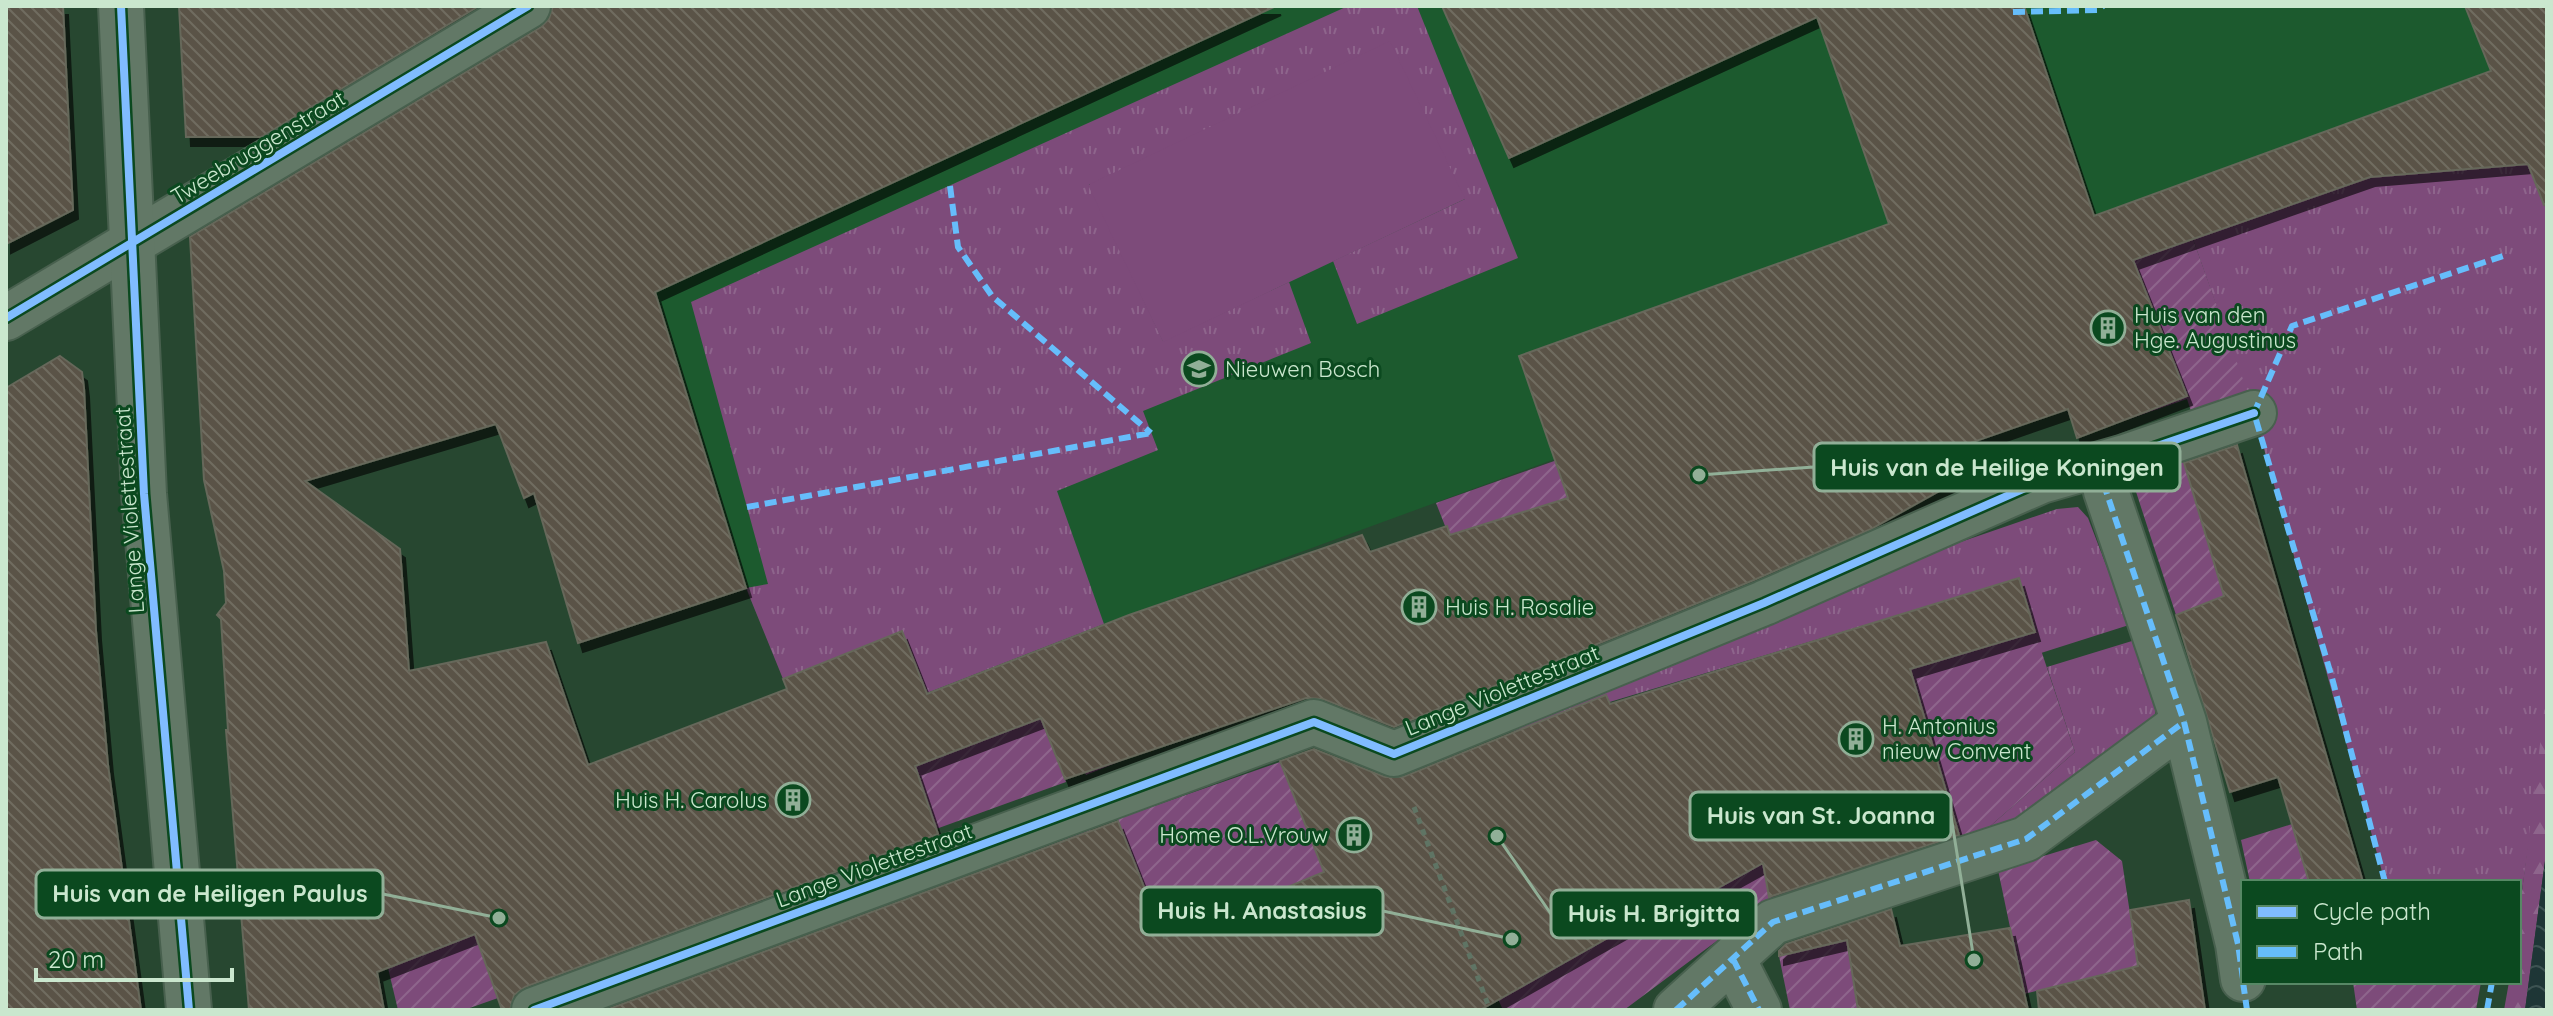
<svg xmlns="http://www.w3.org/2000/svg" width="2553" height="1016" viewBox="0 0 2553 1016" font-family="Quicksand,sans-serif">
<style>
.built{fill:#1c5a2e}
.grass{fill:url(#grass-tufts)}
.forest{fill:url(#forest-firs)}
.garden{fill:url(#garden-furrows)}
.pitch{fill:#7d4b7a}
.water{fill:url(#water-waves)}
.building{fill:url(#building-back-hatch);stroke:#66675a;stroke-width:2;filter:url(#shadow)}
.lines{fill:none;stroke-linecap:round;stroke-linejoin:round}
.street-casing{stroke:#48604e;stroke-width:48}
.secondary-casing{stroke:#48604e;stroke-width:48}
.path{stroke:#5f7464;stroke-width:5;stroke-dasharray:6 6;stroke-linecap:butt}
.street{stroke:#627866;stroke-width:44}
.secondary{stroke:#627866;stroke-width:44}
.quiet{stroke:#66bdfb;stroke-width:6;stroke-dasharray:12 6;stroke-linecap:butt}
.cycleway-casing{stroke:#0b491f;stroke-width:13}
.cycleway{stroke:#80bcff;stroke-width:8}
.labels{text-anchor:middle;stroke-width:6;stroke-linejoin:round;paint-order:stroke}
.street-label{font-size:22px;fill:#cae7ce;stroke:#0b491f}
.poi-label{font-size:22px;fill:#cae7ce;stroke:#0b491f;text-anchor:start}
.leader{fill:none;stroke:#91af97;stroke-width:3}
.callout-dot{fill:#91af97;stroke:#0b491f;stroke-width:3}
.callout{fill:#0b491f;stroke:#91af97;stroke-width:3}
.callout-label{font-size:24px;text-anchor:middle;font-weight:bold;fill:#cae7ce}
</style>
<defs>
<pattern id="grass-tufts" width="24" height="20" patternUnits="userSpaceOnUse" patternTransform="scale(2)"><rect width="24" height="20" fill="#7d4b7a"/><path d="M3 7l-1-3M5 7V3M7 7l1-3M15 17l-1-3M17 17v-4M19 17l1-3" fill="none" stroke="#8e658c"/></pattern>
<pattern id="forest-firs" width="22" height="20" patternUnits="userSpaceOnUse" patternTransform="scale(2)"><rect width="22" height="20" fill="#7d4b7a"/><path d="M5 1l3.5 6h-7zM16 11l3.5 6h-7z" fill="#8e658c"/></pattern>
<pattern id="garden-furrows" width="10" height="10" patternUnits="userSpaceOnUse" patternTransform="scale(2)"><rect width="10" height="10" fill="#7d4b7a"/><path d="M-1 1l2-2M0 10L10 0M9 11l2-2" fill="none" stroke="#8e658c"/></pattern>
<pattern id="water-waves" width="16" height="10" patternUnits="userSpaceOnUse" patternTransform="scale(2)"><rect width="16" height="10" fill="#1e3636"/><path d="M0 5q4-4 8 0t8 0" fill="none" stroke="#3d5352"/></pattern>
<pattern id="building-back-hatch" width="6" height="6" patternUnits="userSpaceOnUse" patternTransform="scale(2)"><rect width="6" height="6" fill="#5a5347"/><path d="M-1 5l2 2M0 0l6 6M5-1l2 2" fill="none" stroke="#706c60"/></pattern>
<filter id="shadow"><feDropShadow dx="5" dy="9" stdDeviation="0" flood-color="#0009"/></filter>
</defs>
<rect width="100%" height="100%" fill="#274730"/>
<!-- built -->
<path class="built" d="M589,6H2547V163L2374,176L1555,459L1104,624L809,741L746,588L578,643Z"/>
<!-- grass -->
<path class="grass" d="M1348,6H1417L1518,258L1357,324L1333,261L1465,199L1089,184L1163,341L1289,282L1311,343L1143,411L1158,450L1057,491L1104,624L927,693L902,631L783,679L746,588L768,584L691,302Z
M2547,163V713L2521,898L2519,897V882H2385L2254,413L2193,239L2374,176Z
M2078,507L2088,518L2129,625L2041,653L2018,579L1510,732L1632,675L1811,607L1946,547L2057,509Z
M2132,641L2156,710L2152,725L2013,831L1964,849L2075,752L2047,667Z"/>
<!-- forest -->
<path class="forest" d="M2547,687V846L2525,1010H2504L2509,982H2519V916Z"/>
<!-- garden -->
<path class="garden" d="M2193,239L2249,396L2193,417L2187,399L2094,431L2085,403L2177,370L2146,293L2086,276Z
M1619,438L1640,488L1462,569L1436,503Z
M2179,445L2270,749L2221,763L2197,686L2215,681L2176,615L2127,464Z
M2035,632L2075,752L1964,849L1910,669Z
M1113,691L1133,756L1086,775L1071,741L1053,749L1066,782L936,829L915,765Z
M1280,762L1373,993L1267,896L1163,938L969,876L1015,859L1022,877L1045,868L1038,850L1090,830L1103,861L1130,851L1117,819Z
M1894,810L1915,864L1757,911L1624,1010H1503L1498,999L1650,914L1655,923L1760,864Z
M2292,824L2309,882H2250L2241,840Z
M2096,840L2122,861L2138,966L2024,994L1998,870Z
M475,934L498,998L464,1010H398L388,968Z
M1850,939L1847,942L1858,1010H1790L1779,956Z
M2353,982H2481L2476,1010H2357Z"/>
<!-- pitch -->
<path class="pitch" d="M1390,41L1465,199L1163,342L1088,185Z"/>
<!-- water -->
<path class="water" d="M2547,846V1010H2525Z"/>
<!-- building -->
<path class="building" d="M6,6H63L73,210L6,244Z
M179,6H479L261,137H186Z
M553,6H1276L655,292L746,588L578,643L534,493L524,498L496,424L305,481L400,549L409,671L546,642L588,765L787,689L783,679L902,631L927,694L1129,615L1362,535L1370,552L1447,526L1450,535L1568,498L1519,356L1889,224L1817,17L1509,158L1442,6H2024L2094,216L2491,71L2465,6H2547V204L2544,205L2528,164L2370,177L2133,260L2187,396L2077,438L2068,409L1967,444L1977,470L1871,529L1754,580L1394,727L1323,699L1306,698L1065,779L1041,718L915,766L938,834L525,987L514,995L510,1010H502L475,934L377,972L384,1010H249L226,730H228L221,619L217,615L226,603L224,571L204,480L190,237L541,27L549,19Z
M60,356L82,372L84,388L96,631L108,765L141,1010H6V388Z
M2237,445L2291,634L2363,882H2309L2278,777L2230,792L2176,615L2224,596L2184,463Z
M2019,578L2035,632L1910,669L1959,835L1769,897L1763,863L1655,923L1650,914L1480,1010H606L1118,821L1164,938L1324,872L1280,761L1314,749L1385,777H1403L1606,695L1610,704Z
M2189,900L2205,1010H2039L2037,991L2138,966L2130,910Z
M1891,909L1900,946L2010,928L2028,1010H1858L1847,940L1779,956V951L1786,944Z"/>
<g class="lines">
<!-- street casing -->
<g class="street-casing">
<path id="street" d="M6,318L528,6
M2100,465L2106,491L2184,722
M1733,959L1759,1010
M534,1010L1314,722L1394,754L1764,603L2041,481L2125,457L2254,413
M1676,1010L1773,922L2026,839L2184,722L2238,944L2243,979"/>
</g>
<!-- secondary casing -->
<g class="secondary-casing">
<path id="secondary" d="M121,6L144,494L189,1010"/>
</g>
<!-- path -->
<path class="path" d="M1414,807L1490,1010"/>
<!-- street -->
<use href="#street" class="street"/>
<!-- secondary -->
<use href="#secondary" class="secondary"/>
<!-- quiet -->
<path class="quiet" d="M2013,12L2099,10L2103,6
M950,186L958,247L992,296L1151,433
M2100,465L2106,491L2184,722
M747,507L1151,433
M2385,882L2332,678L2254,413L2292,326L2503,256
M1733,959L1759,1010
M2243,982L2247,1010
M1676,1010L1773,922L2026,839L2184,722L2238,944L2243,979
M2487,1010L2492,982"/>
<!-- cycleway casing -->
<g class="cycleway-casing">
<path id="cycleway" d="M121,6L144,494L189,1010
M6,318L528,6
M534,1010L1314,722L1394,754L1764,603L2041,481L2125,457L2254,413"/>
</g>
<!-- cycleway -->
<use href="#cycleway" class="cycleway"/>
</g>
<!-- icons -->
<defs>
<g id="building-ring" transform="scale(1.8)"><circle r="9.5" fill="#0b491f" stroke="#91af97" stroke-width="1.5"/><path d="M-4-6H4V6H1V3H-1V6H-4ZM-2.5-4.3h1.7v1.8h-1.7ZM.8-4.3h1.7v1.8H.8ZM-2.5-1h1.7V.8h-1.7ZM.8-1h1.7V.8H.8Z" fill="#91af97"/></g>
<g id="school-ring" transform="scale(1.8)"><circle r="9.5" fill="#0b491f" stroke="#91af97" stroke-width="1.5"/><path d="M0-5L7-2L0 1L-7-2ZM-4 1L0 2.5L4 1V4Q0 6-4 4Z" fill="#91af97"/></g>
</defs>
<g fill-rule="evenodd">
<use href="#building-ring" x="2108" y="328"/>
<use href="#school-ring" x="1199" y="369"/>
<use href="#building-ring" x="1419" y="607"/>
<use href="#building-ring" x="1856" y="739"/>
<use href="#building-ring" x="793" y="800"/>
<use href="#building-ring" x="1354" y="835"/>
</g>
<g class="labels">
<!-- street labels -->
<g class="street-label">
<text transform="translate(258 147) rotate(-31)" y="8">Tweebruggenstraat</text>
<text transform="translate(129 510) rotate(-94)" y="8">Lange Violettestraat</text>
<text transform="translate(1502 690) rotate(-22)" y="8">Lange Violettestraat</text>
<text transform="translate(874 865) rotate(-20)" y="8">Lange Violettestraat</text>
</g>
<!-- poi labels -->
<g class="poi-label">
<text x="2134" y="323">Huis van den<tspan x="2134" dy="25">Hge. Augustinus</tspan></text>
<text x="1225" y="377">Nieuwen Bosch</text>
<text x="1445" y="615">Huis H. Rosalie</text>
<text x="1882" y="734">H. Antonius<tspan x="1882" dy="25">nieuw Convent</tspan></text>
<text x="767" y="808" text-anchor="end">Huis H. Carolus</text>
<text x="1328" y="843" text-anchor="end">Home O.L.Vrouw</text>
</g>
</g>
<!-- callouts -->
<path class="leader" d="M1699 475L1814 467M1974 960L1951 816M499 918L383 894M1512 939L1383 911M1497 836L1551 914"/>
<g class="callout-dot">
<circle cx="1699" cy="475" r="8"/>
<circle cx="1974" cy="960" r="8"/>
<circle cx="499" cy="918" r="8"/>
<circle cx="1512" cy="939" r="8"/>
<circle cx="1497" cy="836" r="8"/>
</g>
<g class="callout">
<rect x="1814" y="443" width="366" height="48" rx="8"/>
<rect x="1690" y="792" width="261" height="48" rx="8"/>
<rect x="36" y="870" width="347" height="48" rx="8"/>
<rect x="1141" y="887" width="242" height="48" rx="8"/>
<rect x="1551" y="890" width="205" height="48" rx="8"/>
</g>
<g class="callout-label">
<text x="1997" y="476">Huis van de Heilige Koningen</text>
<text x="1821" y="824">Huis van St. Joanna</text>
<text x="210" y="902">Huis van de Heiligen Paulus</text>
<text x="1262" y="919">Huis H. Anastasius</text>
<text x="1654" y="922">Huis H. Brigitta</text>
</g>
<!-- border -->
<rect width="2553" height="1016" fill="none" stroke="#cae7ce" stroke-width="16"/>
<!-- legend -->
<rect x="2241" y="880" width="280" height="104" fill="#0b491f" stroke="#578865" stroke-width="2"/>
<rect x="2257" y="906" width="40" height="12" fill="#80bcff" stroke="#578865" stroke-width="2"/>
<text x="2313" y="920" font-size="24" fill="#cae7ce">Cycle path</text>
<rect x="2257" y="946" width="40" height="12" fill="#66bdfb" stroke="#578865" stroke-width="2"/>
<text x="2313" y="960" font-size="24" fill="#cae7ce">Path</text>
<!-- scale -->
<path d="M36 968v12h196v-12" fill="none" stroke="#cae7ce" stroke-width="4"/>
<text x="48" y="968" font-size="24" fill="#cae7ce" stroke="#0b491f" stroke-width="6" paint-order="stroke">20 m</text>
</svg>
